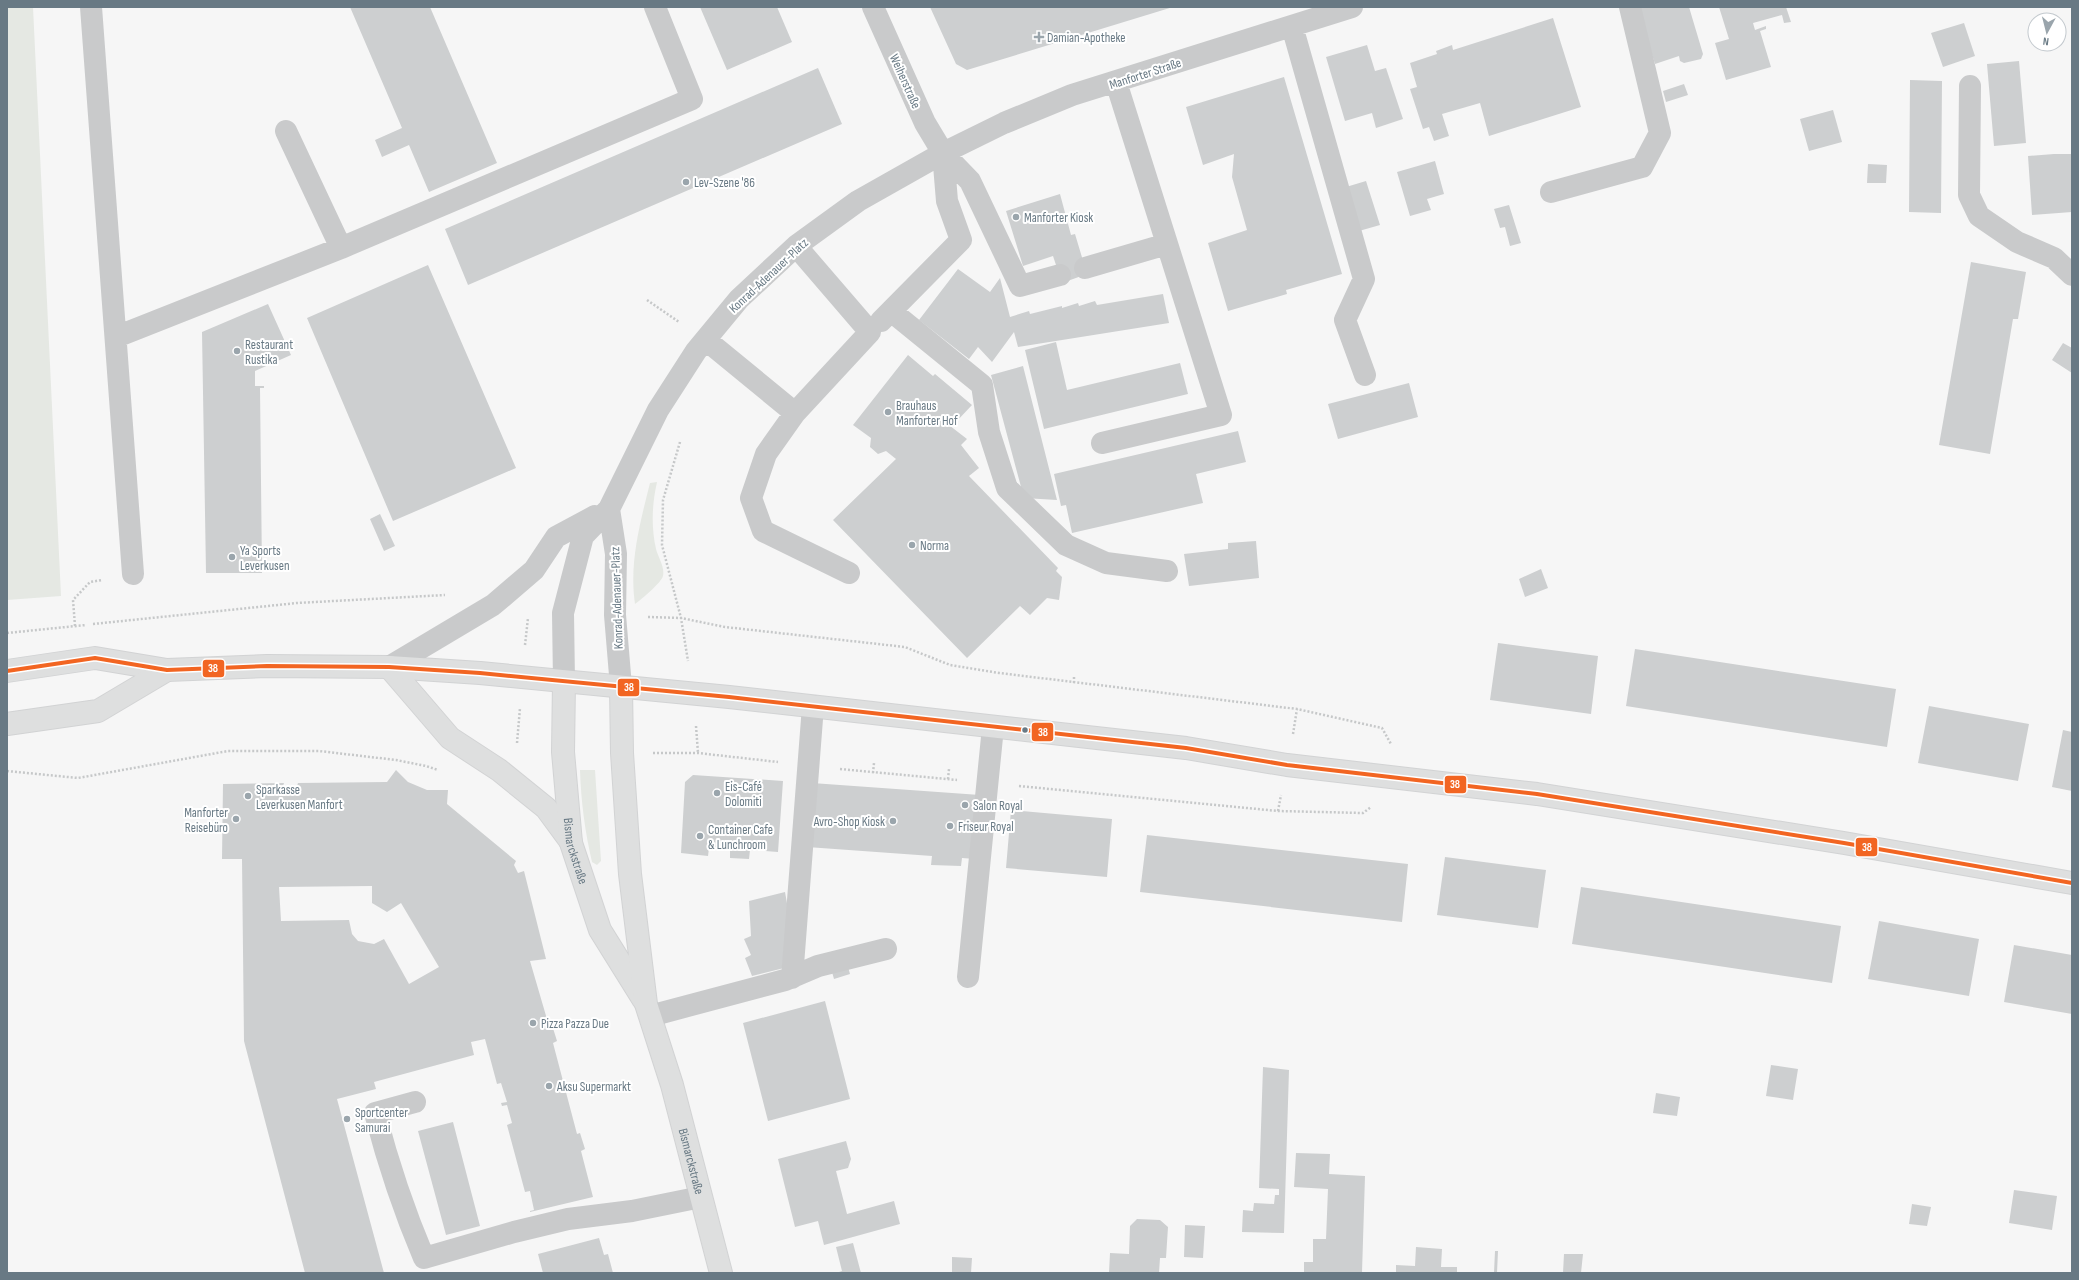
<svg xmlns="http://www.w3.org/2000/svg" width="2079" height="1280" viewBox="0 0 2079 1280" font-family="'Sofia Sans Condensed',sans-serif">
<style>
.green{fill:#e5e8e3}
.building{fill:#cdcfd0;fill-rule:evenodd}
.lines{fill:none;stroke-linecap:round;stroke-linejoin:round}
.major-casing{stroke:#d2d3d4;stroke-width:24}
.path{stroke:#c6c8c9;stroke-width:2.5;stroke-dasharray:2 2;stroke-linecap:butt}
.minor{stroke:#c9cacb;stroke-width:22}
.major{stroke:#dedfdf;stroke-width:22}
.bus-1-casing{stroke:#fff;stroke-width:7}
.bus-1{stroke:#f26522;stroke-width:4}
.poi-dot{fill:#9aa5ac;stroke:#fff;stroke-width:1.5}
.bus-dot{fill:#687984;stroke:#fff;stroke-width:1.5}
.labels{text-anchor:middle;stroke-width:4;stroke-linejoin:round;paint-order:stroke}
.poi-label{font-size:13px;fill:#687984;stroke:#fff;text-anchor:start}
.street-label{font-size:13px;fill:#687984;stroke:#fff}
.line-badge{stroke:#fff;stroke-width:1.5}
.badge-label{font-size:11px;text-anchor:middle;font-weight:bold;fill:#fff}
</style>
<rect width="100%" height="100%" fill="#f6f6f6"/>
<!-- green -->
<path class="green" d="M7,7H33L61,596L7,600Z
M657,482C652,504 651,527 656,549C658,557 665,567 663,576C661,583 642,599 635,604C629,563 640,523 650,483Z
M580,770H595L601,861L597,865L592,862C585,832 581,802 580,770Z"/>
<!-- building -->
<path class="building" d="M350,7H430L497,163L429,192L409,145L382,157L375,140L402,128Z
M700,7H777L792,42L727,70Z
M930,7H1173L967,70L956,64Z
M1637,7H1689L1703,54L1701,59L1684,63L1680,61L1679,56L1655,64Z
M1719,7H1786L1791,22L1784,23L1782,15L1753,23L1755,30L1766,26V29L1760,31L1771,67L1726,80L1715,43L1729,39Z
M1553,18L1581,107L1489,136L1480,103L1442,114L1449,136L1434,141L1429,127L1423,129L1410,89L1417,87L1410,63L1437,54L1436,51L1452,45L1453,50Z
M1964,23L1975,56L1943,67L1931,33Z
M1367,45L1375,71L1386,68L1403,119L1376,128L1372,113L1345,121L1326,57Z
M2019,61L2026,143L1994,146L1987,64Z
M818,68L842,124L468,285L445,229Z
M1284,77L1342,274L1286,290L1287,294L1228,311L1208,243L1247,230L1232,177L1234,154L1203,165L1186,107Z
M1910,80L1942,81L1941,213L1909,212Z
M1684,84L1688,95L1666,102L1663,91Z
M1833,110L1842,142L1809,151L1800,119Z
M2054,154H2072V212L2032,215L2028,156Z
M1435,161L1444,194L1427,199L1431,210L1410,216L1397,172Z
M1868,164L1887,165L1886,183H1867Z
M1366,181L1380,225L1359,231L1346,187Z
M1060,194L1071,235L1075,234L1087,274L1062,283L1053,256L1023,266L1006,211Z
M1509,205L1521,243L1510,246L1505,227L1500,228L1494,209Z
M1971,262L2026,272L2018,319H2013L1990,454L1939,445Z
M428,265L516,468L393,521L307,318Z
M958,269L990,292L1000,278L1010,317L1029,311L1030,314L1062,306V308L1078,303L1079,306L1095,301L1097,305L1163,294L1169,323L1018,347L1014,332L992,362L978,347L969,359L919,320Z
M268,304L291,355L255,371V386H264V388H260L262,573H206L202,332Z
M1056,342L1067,390L1180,363L1188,394L1044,429L1025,350Z
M2063,343L2072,348V373L2052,360Z
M908,355L933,376L935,374L972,405L956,422L950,416L945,422L967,439L961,445L979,468L969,476L1058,568L1056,571L1062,577L1059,600L1047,598L1030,615L1020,606L967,658L833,520L896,459L886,451L878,454L870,447L871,438L853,425Z
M1023,366L1057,500L1024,498L991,375Z
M1409,383L1418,417L1338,439L1328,404Z
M1238,431L1246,462L1196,474L1203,503L1072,533L1066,505L1061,506L1054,474Z
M380,514L395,546L384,551L370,519Z
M1256,541L1259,578L1189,586L1184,554L1228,549V543Z
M1541,569L1548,588L1525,597L1519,579Z
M1498,643L1598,656L1591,714L1490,700Z
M1635,649L1896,689L1887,747L1626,706Z
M1929,706L2029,724L2018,781L1918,763Z
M2063,730L2072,732V791L2052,787Z
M396,770L408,782L427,790H448L447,804L516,861L514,865L518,873L524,871L546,959L530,961L549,1026L552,1025L557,1041L553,1043L577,1134L580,1133L585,1149L581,1151L593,1197L530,1212V1211L534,1210L530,1191L525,1192L507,1125L512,1123L507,1105L502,1106L501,1103L507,1102L501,1083L497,1084L485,1039L471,1042L474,1055L374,1082L376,1089L337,1099L384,1273H305L244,1041L242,859H222L223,784L284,783L283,786H297L298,783L387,782ZM372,886V903L387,912L401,903L439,967L409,984L384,939L374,944L358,941L352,934L349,920L281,921L279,887Z
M693,775L783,781L778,852L750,850L749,859L730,858V849L709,848L708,856L681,853L685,782Z
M812,783L980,795L975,859L962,858L961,866L931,865L932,856L807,847Z
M1011,810L1112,819L1107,877L1006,868Z
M1147,835L1408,864L1402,922L1140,892Z
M1445,857L1546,870L1538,928L1437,915Z
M1581,887L1841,926L1832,983L1572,944Z
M785,892L788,909L784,968L752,976L745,958L751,955L744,939L751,936L749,901Z
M1879,921L1979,939L1969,996L1868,979Z
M2014,945L2072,955V1014L2004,1002Z
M848,967L850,974L834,979L832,972Z
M825,1001L850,1099L768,1121L743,1023Z
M1771,1065L1798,1069L1793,1100L1766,1096Z
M1263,1067L1289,1070L1284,1233L1242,1232L1243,1210L1253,1211L1254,1203L1274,1204L1275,1195H1279V1189L1259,1188Z
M1656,1093L1680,1097L1677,1116L1653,1113Z
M453,1122L480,1226L446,1235L418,1131Z
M846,1141L851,1159L848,1168L836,1171L847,1214L894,1201L900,1224L824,1245L818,1221L795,1227L778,1159Z
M1296,1153L1330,1154L1329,1174L1365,1176L1362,1273H1304V1262H1313V1239H1326L1328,1189L1294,1187Z
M2014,1190L2057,1196L2052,1230L2009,1223Z
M1912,1204L1931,1207L1927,1226L1909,1224Z
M1137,1219L1160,1220L1168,1227L1166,1258H1160L1159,1273H1109L1110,1253L1129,1254L1130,1226Z
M1185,1225L1205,1226L1203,1258L1184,1257Z
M599,1238L604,1255L608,1254L613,1273H543L538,1254Z
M853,1243L861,1273H836L842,1271L836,1247Z
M1416,1247L1442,1249L1441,1267H1457V1273H1396V1265L1415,1266Z
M1495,1251H1498L1497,1273H1494Z
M1564,1254H1583L1581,1273H1563Z
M952,1257L972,1258L971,1273H952Z"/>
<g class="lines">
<!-- major casing -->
<g class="major-casing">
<g id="major">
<path d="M389,667L450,738L499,770L546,808L571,842"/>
<path d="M7,671L95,658L167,670L267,666L389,667L480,673L729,697L1186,748L1287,765L1537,794L1844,843L2072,883"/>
<path id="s1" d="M564,682L563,752L571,843L600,930L643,999"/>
<path id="s2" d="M621,687L622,753L630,874L646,1004L672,1085L721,1273"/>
<path d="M7,724L98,711L167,670"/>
</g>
</g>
<!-- path -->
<path class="path" d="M647,300L679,322
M680,442L663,500L662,545L681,618L688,661
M648,617L681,618L725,627L905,647L950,665L999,673L1297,709L1382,728L1391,744
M93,624L297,603L445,595
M75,626L73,600L90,582L102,580
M7,633L86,625
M525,645L528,618
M1074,683V677
M696,726L698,753
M1293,734L1297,709
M517,743L520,708
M653,753H698L778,762
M840,769L957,780
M7,771L78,778L228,751H319L396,760L426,766L438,770
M873,773L874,763
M948,779L949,769
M1019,786L1278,811L1363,813L1371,807
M1278,811L1281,795"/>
<!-- minor -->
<path class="minor" d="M91,7L133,574
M873,7L925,123L943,153L970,181L1020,286L1060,275
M1292,26L1364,279L1345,320L1365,375
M1970,86L1969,195L1979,216L2017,242L2054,258L2072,275
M286,131L341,248
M1551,192L1642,167L1660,133L1630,7
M1085,268L1167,244
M891,311L982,385L989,432L1007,488L1066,545L1106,563L1167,571
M881,321L961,240L947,201L943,153
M116,337L341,248L692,99L655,7
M706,340L795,413L870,332L796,246
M795,413L766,454L751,498L763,531L849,573
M1102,443L1221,415L1116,82
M609,509L616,554L615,615L621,687
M389,667L493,605L534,570L556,537L595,516
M564,682L563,613L583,536L609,509L658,410L696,351L739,299L796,246L858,201L943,153L1004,123L1072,95L1352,7
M968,977L993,727
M792,978L813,706
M650,1016L785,980L818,966L886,949
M415,1102L375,1113C388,1163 404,1211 424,1258L514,1232L568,1219L632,1211L701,1197"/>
<!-- major -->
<use href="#major" class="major"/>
<!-- bus-1 casing -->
<g class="bus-1-casing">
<path id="bus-1" d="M7,671L95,658L167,670L267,666L389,667L480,673L729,697L1186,748L1287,765L1537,794L1844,843L2072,883"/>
</g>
<!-- bus-1 -->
<use href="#bus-1" class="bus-1"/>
</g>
<!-- markers -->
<g class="poi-dot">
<path d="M1037 31h4v4h4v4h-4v4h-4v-4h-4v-4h4z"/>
<circle cx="686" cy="182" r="4"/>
<circle cx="1016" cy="217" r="4"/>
<circle cx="237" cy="351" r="4"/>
<circle cx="888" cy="412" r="4"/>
<circle cx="912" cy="545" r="4"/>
<circle cx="232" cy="557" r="4"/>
<circle cx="717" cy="793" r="4"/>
<circle cx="248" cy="796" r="4"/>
<circle cx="965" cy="805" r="4"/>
<circle cx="236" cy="819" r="4"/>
<circle cx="893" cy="821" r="4"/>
<circle cx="950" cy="826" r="4"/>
<circle cx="700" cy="836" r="4"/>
<circle cx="533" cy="1023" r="4"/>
<circle cx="549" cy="1086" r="4"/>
<circle cx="347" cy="1119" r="4"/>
</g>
<circle class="bus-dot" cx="1025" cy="730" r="3.5"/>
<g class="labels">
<!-- poi labels -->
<g class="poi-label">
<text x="1047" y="42">Damian-Apotheke</text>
<text x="694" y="187">Lev-Szene '86</text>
<text x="1024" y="222">Manforter Kiosk</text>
<text x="245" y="349">Restaurant<tspan x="245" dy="15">Rustika</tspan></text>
<text x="896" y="410">Brauhaus<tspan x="896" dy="15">Manforter Hof</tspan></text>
<text x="920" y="550">Norma</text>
<text x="240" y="555">Ya Sports<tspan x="240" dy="15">Leverkusen</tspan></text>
<text x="725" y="791">Eis-Café<tspan x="725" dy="15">Dolomiti</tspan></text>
<text x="256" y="794">Sparkasse<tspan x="256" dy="15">Leverkusen Manfort</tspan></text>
<text x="973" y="810">Salon Royal</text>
<text x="228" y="817" text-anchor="end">Manforter<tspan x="228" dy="15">Reisebüro</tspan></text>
<text x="885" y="826" text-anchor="end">Avro-Shop Kiosk</text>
<text x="958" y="831">Friseur Royal</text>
<text x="708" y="834">Container Cafe<tspan x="708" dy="15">&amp; Lunchroom</tspan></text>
<text x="541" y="1028">Pizza Pazza Due</text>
<text x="557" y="1091">Aksu Supermarkt</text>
<text x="355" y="1117">Sportcenter<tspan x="355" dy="15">Samurai</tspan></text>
</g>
<!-- street labels -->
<g class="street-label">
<text transform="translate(1145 73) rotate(-18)" y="5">Manforter Straße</text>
<text transform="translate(906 81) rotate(66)" y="5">Weiherstraße</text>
<text transform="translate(768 275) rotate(-43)" y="5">Konrad-Adenauer-Platz</text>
<text transform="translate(616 598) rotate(-92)" y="5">Konrad-Adenauer-Platz</text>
<text dy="5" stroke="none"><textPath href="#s1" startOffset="170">Bismarckstraße</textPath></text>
<text dy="5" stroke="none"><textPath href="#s2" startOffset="482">Bismarckstraße</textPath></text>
</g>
</g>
<g class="line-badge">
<rect x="202" y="659" width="23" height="19" rx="4" fill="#f26522"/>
<rect x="617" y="678" width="23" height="19" rx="4" fill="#f26522"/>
<rect x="1031" y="722" width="23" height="20" rx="4" fill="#f26522"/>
<rect x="1444" y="775" width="23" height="19" rx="4" fill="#f26522"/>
<rect x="1855" y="837" width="23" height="20" rx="4" fill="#f26522"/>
</g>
<g class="badge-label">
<text x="213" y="672">38</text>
<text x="629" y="691">38</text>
<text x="1043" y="736">38</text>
<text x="1455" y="788">38</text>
<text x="1867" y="851">38</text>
</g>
<!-- border -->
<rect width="2079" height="1280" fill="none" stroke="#687984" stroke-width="16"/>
<!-- north arrow -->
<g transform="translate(2047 32) rotate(187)"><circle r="19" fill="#ffffff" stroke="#c3c9ce"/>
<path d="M0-3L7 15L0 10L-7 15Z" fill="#9aa5ac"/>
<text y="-6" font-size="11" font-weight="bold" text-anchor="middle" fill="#687984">N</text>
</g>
</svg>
